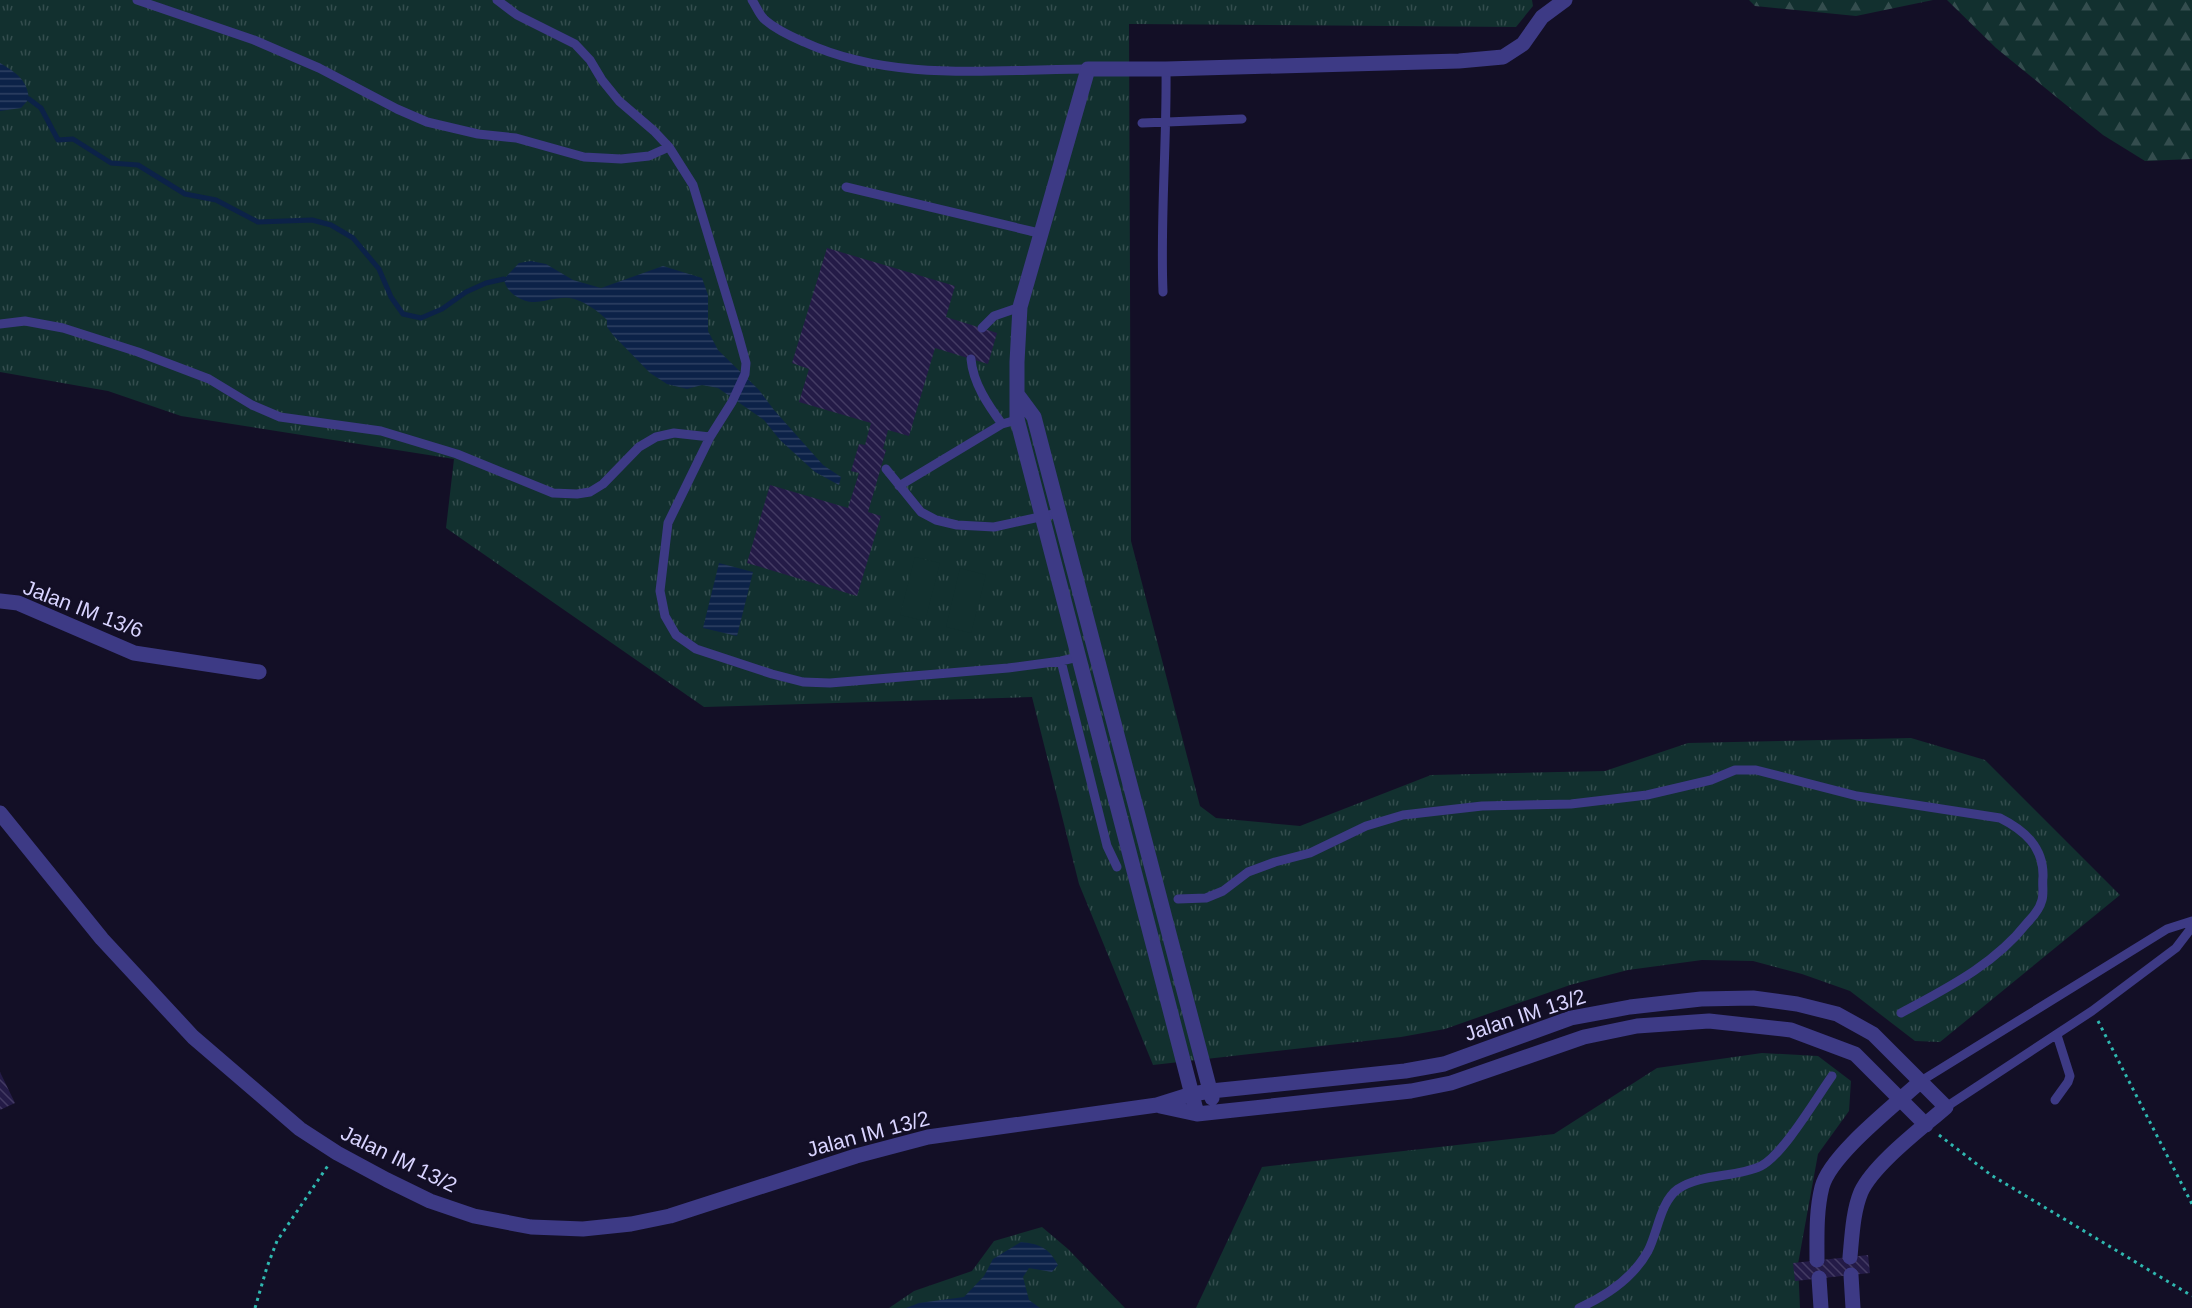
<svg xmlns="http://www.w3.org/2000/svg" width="2192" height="1308" viewBox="0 0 2192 1308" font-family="Arial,sans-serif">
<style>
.grass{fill:url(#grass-tufts)}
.forest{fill:url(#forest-firs)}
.pitch{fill:#12302f}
.water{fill:url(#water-rules)}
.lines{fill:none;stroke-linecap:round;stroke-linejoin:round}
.stream{stroke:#0c2248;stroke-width:5}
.building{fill:url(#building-back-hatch)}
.path{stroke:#2fb8b0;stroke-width:3;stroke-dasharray:3 4.5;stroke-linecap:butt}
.service{stroke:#3d3a85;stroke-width:9}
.minor{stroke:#3d3a85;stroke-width:15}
.labels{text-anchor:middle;stroke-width:5;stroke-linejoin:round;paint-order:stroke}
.street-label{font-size:21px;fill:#d9d4ff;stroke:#130f26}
</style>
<defs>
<pattern id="grass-tufts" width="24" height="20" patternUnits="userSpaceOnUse" patternTransform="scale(1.5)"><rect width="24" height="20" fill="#12302f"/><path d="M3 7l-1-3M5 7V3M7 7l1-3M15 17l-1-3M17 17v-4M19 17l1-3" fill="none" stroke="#344d4e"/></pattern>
<pattern id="forest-firs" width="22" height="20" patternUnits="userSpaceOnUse" patternTransform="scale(1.5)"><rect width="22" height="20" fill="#12302f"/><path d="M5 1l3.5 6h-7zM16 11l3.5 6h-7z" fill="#344d4e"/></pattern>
<pattern id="water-rules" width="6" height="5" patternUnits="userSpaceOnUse" patternTransform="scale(1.5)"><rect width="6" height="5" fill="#0c2248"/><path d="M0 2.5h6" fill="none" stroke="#2f4163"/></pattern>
<pattern id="building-back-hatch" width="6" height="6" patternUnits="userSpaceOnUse" patternTransform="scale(1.5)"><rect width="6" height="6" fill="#241b47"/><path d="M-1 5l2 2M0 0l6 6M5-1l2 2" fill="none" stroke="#433b63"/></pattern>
</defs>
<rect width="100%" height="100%" fill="#130f26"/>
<!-- grass -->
<path class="grass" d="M0,0H1532L1533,6L1516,27L1129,24L1131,541L1200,806L1216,818L1300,826L1431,775L1605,771L1688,743L1911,738L1985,760L2120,895L1940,1042L1915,1041L1850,991L1802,974L1753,961L1702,960L1628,970L1570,985L1445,1029L1401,1037L1153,1065L1079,884L1032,697L704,707L446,528L454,459L181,416L108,391L0,372Z
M1762,1053L1818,1056L1851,1081L1849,1111L1818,1154L1798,1264L1800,1308H1196L1262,1167L1554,1134L1657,1068Z
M1042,1227L1068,1249L1125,1308H889L914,1291L972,1271L994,1241Z"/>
<!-- forest -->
<path class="forest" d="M1749,0H1933L1856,16L1755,6Z
M1947,0H2192V159L2145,161L2103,135L1996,48Z"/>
<!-- pitch -->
<path class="pitch" d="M915,557L940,563L925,621L900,615Z
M960,568L986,575L971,633L946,627Z"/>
<!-- water -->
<path class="water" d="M0,63C16,73 27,79 29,99L21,108L0,111Z
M531,261L546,264L573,280L601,288L663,266L702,278L708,295V331L718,350L759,390L774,410L823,465L841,477L839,485L815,472L780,440L764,420L718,388L702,385L687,389L667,384L650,373L613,335L607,327V320C598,311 583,300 570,298C548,296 535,310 514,295C509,291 505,286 504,279L519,263Z
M719,563L753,572L737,636L703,628Z
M1021,1242C1040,1244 1049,1248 1058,1265L1052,1272L1029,1268L1023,1277L1029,1300L1040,1308H906L919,1303L964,1297L984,1276L993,1259Z"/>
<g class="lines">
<!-- stream -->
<path class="stream" d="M29,99L41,108L58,140L73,139L111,163L138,165L185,194L216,200L258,222L312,220L331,225L353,238L379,269L391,297L403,314L421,318L442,309L466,292L486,283L504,279"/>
</g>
<!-- building -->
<path class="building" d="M827,248L955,286L946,317L997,333L988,364L935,348L909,436L888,430L883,449L886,450L868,512L881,516L857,596L747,563L770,485L848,508L859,473L851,471L859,444L865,445L871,423L799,402L809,369L792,363Z
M0,1072L15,1103L0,1110Z
M1868,1255L1870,1273L1795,1281L1793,1263Z"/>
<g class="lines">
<!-- path -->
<path class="path" d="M2098,1021L2192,1204
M1939,1135L1991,1175L2192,1296
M255,1308L267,1267L277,1241L329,1164"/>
<!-- service -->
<path class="service" d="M137,0L254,40L319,68L397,109L427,122L478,134L516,138L584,157L621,159L649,156L669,147
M497,0L517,15L575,44L590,60L602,80L619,101L654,131L669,147L693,185L738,334L746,363L745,374L732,402L710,437L668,523L660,591L665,616L676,635L696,649L772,674L803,682L830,683L1008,668L1061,661L1078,657
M752,0C756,6 759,14 764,19C775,29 790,36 804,42C893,83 993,69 1088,69
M1142,123L1242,119
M846,187L1039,233
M1163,292C1160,218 1167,144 1166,69
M0,324L25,321L63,328L138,352L209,379L252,405L280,417L381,431L457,454L553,493L577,494L590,492L603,484L639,447L656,437L674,433L710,437
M982,328L994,316L1020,307
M971,359C973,383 988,405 1002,424
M886,469L921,512L936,520L957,525L994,527L1058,513
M899,486L1002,424L1020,419
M1061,661L1107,846L1117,867
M1178,899L1206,898L1223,891L1248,872L1275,862L1310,853L1366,826L1403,815L1482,806L1571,804L1647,795L1711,780L1735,770H1756L1857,796L2000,818C2024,830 2044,847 2043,877C2042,884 2044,893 2042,900C2040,908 2033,917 2027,923C1994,965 1947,988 1901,1013
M1921,1081L2167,929L2192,921
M2055,1100L2068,1082L2070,1076L2057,1035
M1946,1107L2092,1011L2176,948L2192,927
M1579,1308C1606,1296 1633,1278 1648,1251C1658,1232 1660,1202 1678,1189C1702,1173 1736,1178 1761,1166C1783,1155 1817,1097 1832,1076"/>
<!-- minor -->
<path class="minor" d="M1017,394L1034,417L1212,1098
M0,601L18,603L134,653L259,672
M0,813L102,939L193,1037L300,1129L337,1153L387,1180L430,1201L474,1216L531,1227L583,1229L631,1224L670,1216L856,1156L928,1137L1157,1105L1192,1094L1211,1091L1405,1071L1444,1064L1571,1018L1630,1007L1701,999L1753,998L1797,1004L1837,1014L1873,1034L1946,1107C1922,1128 1874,1164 1861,1192C1853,1211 1852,1236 1850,1257
M1160,1106L1197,1114L1411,1091L1451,1083L1584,1037L1637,1026L1709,1021L1791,1030L1855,1054L1926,1125
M1197,1114L1017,419V362L1020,307L1088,69H1166L1459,61L1503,57L1523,44L1542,17L1565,0
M1817,1260C1817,1236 1816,1211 1822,1187C1830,1155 1895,1105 1921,1081
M1851,1275L1853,1308
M1819,1278L1821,1308"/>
</g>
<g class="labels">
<!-- street labels -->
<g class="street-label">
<text transform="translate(83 609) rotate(21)" y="7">Jalan IM 13/6</text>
<text transform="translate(1525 1015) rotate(-18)" y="7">Jalan IM 13/2</text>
<text transform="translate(868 1134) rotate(-15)" y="7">Jalan IM 13/2</text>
<text transform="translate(399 1159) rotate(26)" y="7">Jalan IM 13/2</text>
</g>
</g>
</svg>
